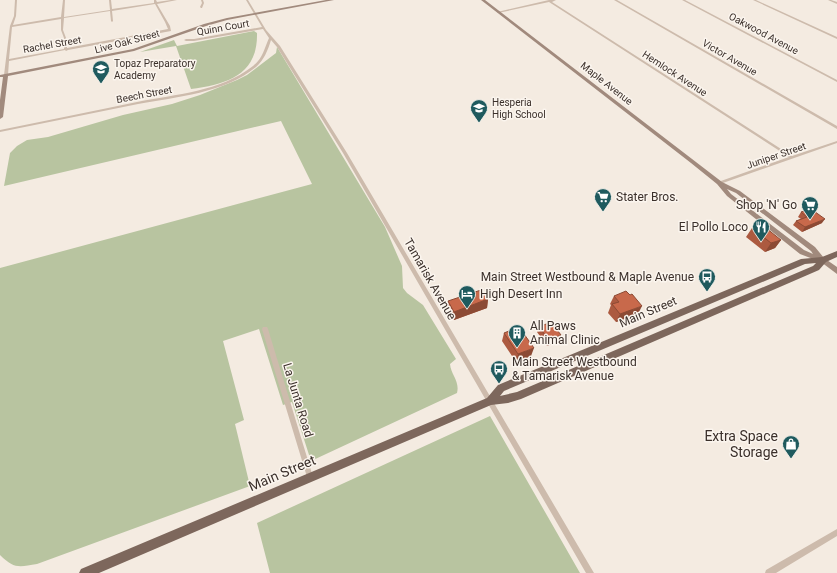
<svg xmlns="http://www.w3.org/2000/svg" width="837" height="573" viewBox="0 0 837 573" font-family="Roboto,sans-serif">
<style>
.green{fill:#b8c4a0}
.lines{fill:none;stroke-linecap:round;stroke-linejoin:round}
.street{fill:#cdbbac;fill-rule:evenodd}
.secondary{fill:#a18a7d;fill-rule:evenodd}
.primary{fill:#7d675c;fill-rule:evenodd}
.wall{fill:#ac5a40}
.shaded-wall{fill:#8c4a34}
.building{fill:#c8694b;stroke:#8c4a34}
.labels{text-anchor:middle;stroke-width:3;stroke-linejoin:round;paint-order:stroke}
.far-street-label{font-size:10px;fill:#3b302b;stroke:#fbf5ee}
.far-poi-label{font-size:10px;fill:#3b302b;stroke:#fbf5ee;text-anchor:start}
.poi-label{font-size:12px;fill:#3b302b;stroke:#fbf5ee;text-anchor:start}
.street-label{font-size:12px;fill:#3b302b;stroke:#fbf5ee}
.near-poi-label{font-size:14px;fill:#3b302b;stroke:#fbf5ee;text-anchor:end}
.near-street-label{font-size:14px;fill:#3b302b;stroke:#fbf5ee}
</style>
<rect width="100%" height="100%" fill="#f4ebe1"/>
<!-- green -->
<path class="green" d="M254,31L257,33C258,75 227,84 191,89L176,46L140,52L174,40L177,46Z
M277,47L385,227L402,266L403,288L407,293L423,305L456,359L450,364C451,375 460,381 457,393L311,461L292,402L283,405L259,329L223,341L244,420L235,424L250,486L37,564C19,567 14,569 0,555V268L312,184L281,121L4,186L10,153L17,146L27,140L48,137L123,115L172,104L200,95L237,80L247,75L276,53Z
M490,416L580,573H270L257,523Z"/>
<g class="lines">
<!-- street -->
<path class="street" d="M15,0H17L16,16L13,25L61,17L63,0H65L64,17L110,10L109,0H111L112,9L154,3V0H156L157,2L171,0H177L157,4L170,26L171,31L68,50L66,51L65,50L9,61L8,75L6,76L4,75L10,26L14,16ZM155,4L165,22L168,29L67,48L66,38L63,30L64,18L110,11L111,21L112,22L113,21L112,11ZM61,19V30L64,38V49L9,59L12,27Z
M201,0H203L204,3L202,8H201L200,7L202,3Z
M246,0H248L266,30L280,46L347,153L594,573H586L343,153L277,47L271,40C268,50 264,60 256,67C225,93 176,97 138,104C92,113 46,123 0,132V130C46,121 92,111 137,102C176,94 220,92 253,66C263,58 264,49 269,38L263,29L194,41H186L184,40L186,39H194L262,27Z
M549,0H556L552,2L792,156L837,141V143L720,184H718V182L789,157L549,2L498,13L497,12Z
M614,0H617L837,126V129Z
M682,0H685L837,80V82Z
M753,0H756L837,37V39Z
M828,0H831L837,2V4Z
M263,327H267L268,329L313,477L312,479L310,480L308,479L307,477L262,329Z
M837,529V536L776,573H765L766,570Z"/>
<!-- secondary -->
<path class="secondary" d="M326,0H334L227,20L206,26L134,51L8,76L3,117L0,119V100L3,77H0V75L133,49L204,24L227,18Z
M481,0H485L722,182L740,191L815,247L824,258L837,267V274L821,262L800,254L727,196L717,184L691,163ZM727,189L736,193L811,251L813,254L804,250L731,194Z"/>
<!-- primary -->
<path class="primary" d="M837,251V257L826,262L819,270L521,399L508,403L491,405L99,573H79L81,569L487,398L498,385L801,259L822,257ZM816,263L813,266L517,392L500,396L504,391L805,264Z"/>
</g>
<!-- wall -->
<path class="wall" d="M801,212L822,223L802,232L793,225L796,221L801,219L798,217Z
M752,228L781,240L775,248L765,252L746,237Z
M614,296L638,314L616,322L608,313L611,305L610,304Z
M488,299L487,308L454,320L447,310L448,301Z
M539,327L559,341L547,346L537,332Z
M504,333L531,356L516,362L502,341Z"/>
<!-- shaded-wall -->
<path class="shaded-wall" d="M825,219L822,223L802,232L805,227Z
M781,240L775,248L765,252L771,243Z
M488,299L487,308L454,320V312Z
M642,306L638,314L616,322L620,314Z
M561,335L559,341L547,346L549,340Z
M534,348L531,356L516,362L518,354Z"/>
<!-- building -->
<path class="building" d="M811,209L825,219L805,227L796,221L807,217L801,212Z
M761,224L781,240L771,243L752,228Z
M481,290L488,299L454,312L448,301Z
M626,291L630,295L632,294L642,306L620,314L612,304L619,302L614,296Z
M551,322L561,335L549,340L539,327Z
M519,327L534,348L518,354L504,333Z"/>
<!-- icons -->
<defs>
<g id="school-pin" transform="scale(0.9)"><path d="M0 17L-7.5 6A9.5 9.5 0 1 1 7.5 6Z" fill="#1f5a5e" stroke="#fbf5ee"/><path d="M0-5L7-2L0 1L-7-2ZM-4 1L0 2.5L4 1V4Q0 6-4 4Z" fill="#fff"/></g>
<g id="supermarket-pin" transform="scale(0.9)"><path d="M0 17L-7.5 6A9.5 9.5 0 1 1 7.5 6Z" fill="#1f5a5e" stroke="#fbf5ee"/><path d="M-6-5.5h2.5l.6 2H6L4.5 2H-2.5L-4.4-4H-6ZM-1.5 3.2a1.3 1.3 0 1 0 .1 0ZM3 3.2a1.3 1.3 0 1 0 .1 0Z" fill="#fff"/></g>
<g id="restaurant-pin" transform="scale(0.9)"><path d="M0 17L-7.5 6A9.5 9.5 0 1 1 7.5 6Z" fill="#1f5a5e" stroke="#fbf5ee"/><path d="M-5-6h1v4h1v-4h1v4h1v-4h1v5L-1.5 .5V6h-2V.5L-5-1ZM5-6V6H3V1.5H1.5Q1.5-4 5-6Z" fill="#fff"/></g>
<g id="bus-pin" transform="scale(0.9)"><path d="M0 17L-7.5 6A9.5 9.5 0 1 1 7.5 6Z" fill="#1f5a5e" stroke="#fbf5ee"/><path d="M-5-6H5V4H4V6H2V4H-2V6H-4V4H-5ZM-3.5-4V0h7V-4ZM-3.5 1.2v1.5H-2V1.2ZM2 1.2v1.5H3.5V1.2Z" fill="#fff"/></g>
<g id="hotel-pin" transform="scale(0.9)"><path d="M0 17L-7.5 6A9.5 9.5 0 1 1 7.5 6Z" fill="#1f5a5e" stroke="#fbf5ee"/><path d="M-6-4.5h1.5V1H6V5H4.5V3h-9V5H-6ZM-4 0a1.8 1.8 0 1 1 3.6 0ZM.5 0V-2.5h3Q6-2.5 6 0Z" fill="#fff"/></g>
<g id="building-pin" transform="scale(0.9)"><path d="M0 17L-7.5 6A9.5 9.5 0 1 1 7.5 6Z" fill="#1f5a5e" stroke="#fbf5ee"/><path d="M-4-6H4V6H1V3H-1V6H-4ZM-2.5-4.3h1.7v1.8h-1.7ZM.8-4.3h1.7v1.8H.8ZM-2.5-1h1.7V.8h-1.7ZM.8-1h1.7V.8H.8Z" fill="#fff"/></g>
<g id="shop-pin" transform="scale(0.9)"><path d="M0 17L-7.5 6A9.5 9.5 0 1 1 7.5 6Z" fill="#1f5a5e" stroke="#fbf5ee"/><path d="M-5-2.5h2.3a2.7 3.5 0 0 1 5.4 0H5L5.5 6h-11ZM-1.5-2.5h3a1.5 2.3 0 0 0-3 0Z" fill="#fff"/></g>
</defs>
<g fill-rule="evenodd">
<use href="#school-pin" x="101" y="69"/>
<use href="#school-pin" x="479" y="108"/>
<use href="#supermarket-pin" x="603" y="197"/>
<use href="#supermarket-pin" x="810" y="205"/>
<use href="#restaurant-pin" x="761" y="227"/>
<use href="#bus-pin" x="707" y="277"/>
<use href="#hotel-pin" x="467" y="294"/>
<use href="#building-pin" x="517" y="333"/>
<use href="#bus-pin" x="499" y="369"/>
<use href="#shop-pin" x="791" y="444"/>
</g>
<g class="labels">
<!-- far-street labels -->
<g class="far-street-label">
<text transform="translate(223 27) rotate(-10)" y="4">Quinn Court</text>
<text transform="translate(764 33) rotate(28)" y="4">Oakwood Avenue</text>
<text transform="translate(127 41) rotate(-15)" y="4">Live Oak Street</text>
<text transform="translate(52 44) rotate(-10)" y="4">Rachel Street</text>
<text transform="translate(730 57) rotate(30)" y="4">Victor Avenue</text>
<text transform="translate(675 73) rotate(33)" y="4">Hemlock Avenue</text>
<text transform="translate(607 83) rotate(38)" y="4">Maple Avenue</text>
<text transform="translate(144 94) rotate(-11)" y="4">Beech Street</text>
<text transform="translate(776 155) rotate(-19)" y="4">Juniper Street</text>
</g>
<!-- far-poi labels -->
<g class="far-poi-label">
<text x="114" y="67">Topaz Preparatory<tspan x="114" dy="12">Academy</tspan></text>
<text x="492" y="106">Hesperia<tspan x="492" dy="12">High School</tspan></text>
</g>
<!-- poi labels -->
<g class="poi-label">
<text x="616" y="201">Stater Bros.</text>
<text x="797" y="209" text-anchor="end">Shop 'N' Go</text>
<text x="748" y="231" text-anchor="end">El Pollo Loco</text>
<text x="694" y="281" text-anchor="end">Main Street Westbound &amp; Maple Avenue</text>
<text x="480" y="298">High Desert Inn</text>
<text x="530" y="330">All Paws<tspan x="530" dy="14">Animal Clinic</tspan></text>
<text x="512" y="366">Main Street Westbound<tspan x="512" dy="14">&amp; Tamarisk Avenue</tspan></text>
</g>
<!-- street labels -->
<g class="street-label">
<text transform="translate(430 279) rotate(60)" y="4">Tamarisk Avenue</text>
<text transform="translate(648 312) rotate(-23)" y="4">Main Street</text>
<text transform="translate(298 400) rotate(73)" y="4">La Junta Road</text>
</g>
<!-- near-poi labels -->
<g class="near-poi-label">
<text x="778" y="441">Extra Space<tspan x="778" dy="16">Storage</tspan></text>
</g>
<!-- near-street labels -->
<g class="near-street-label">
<text transform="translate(282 473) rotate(-23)" y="5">Main Street</text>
</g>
</g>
</svg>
